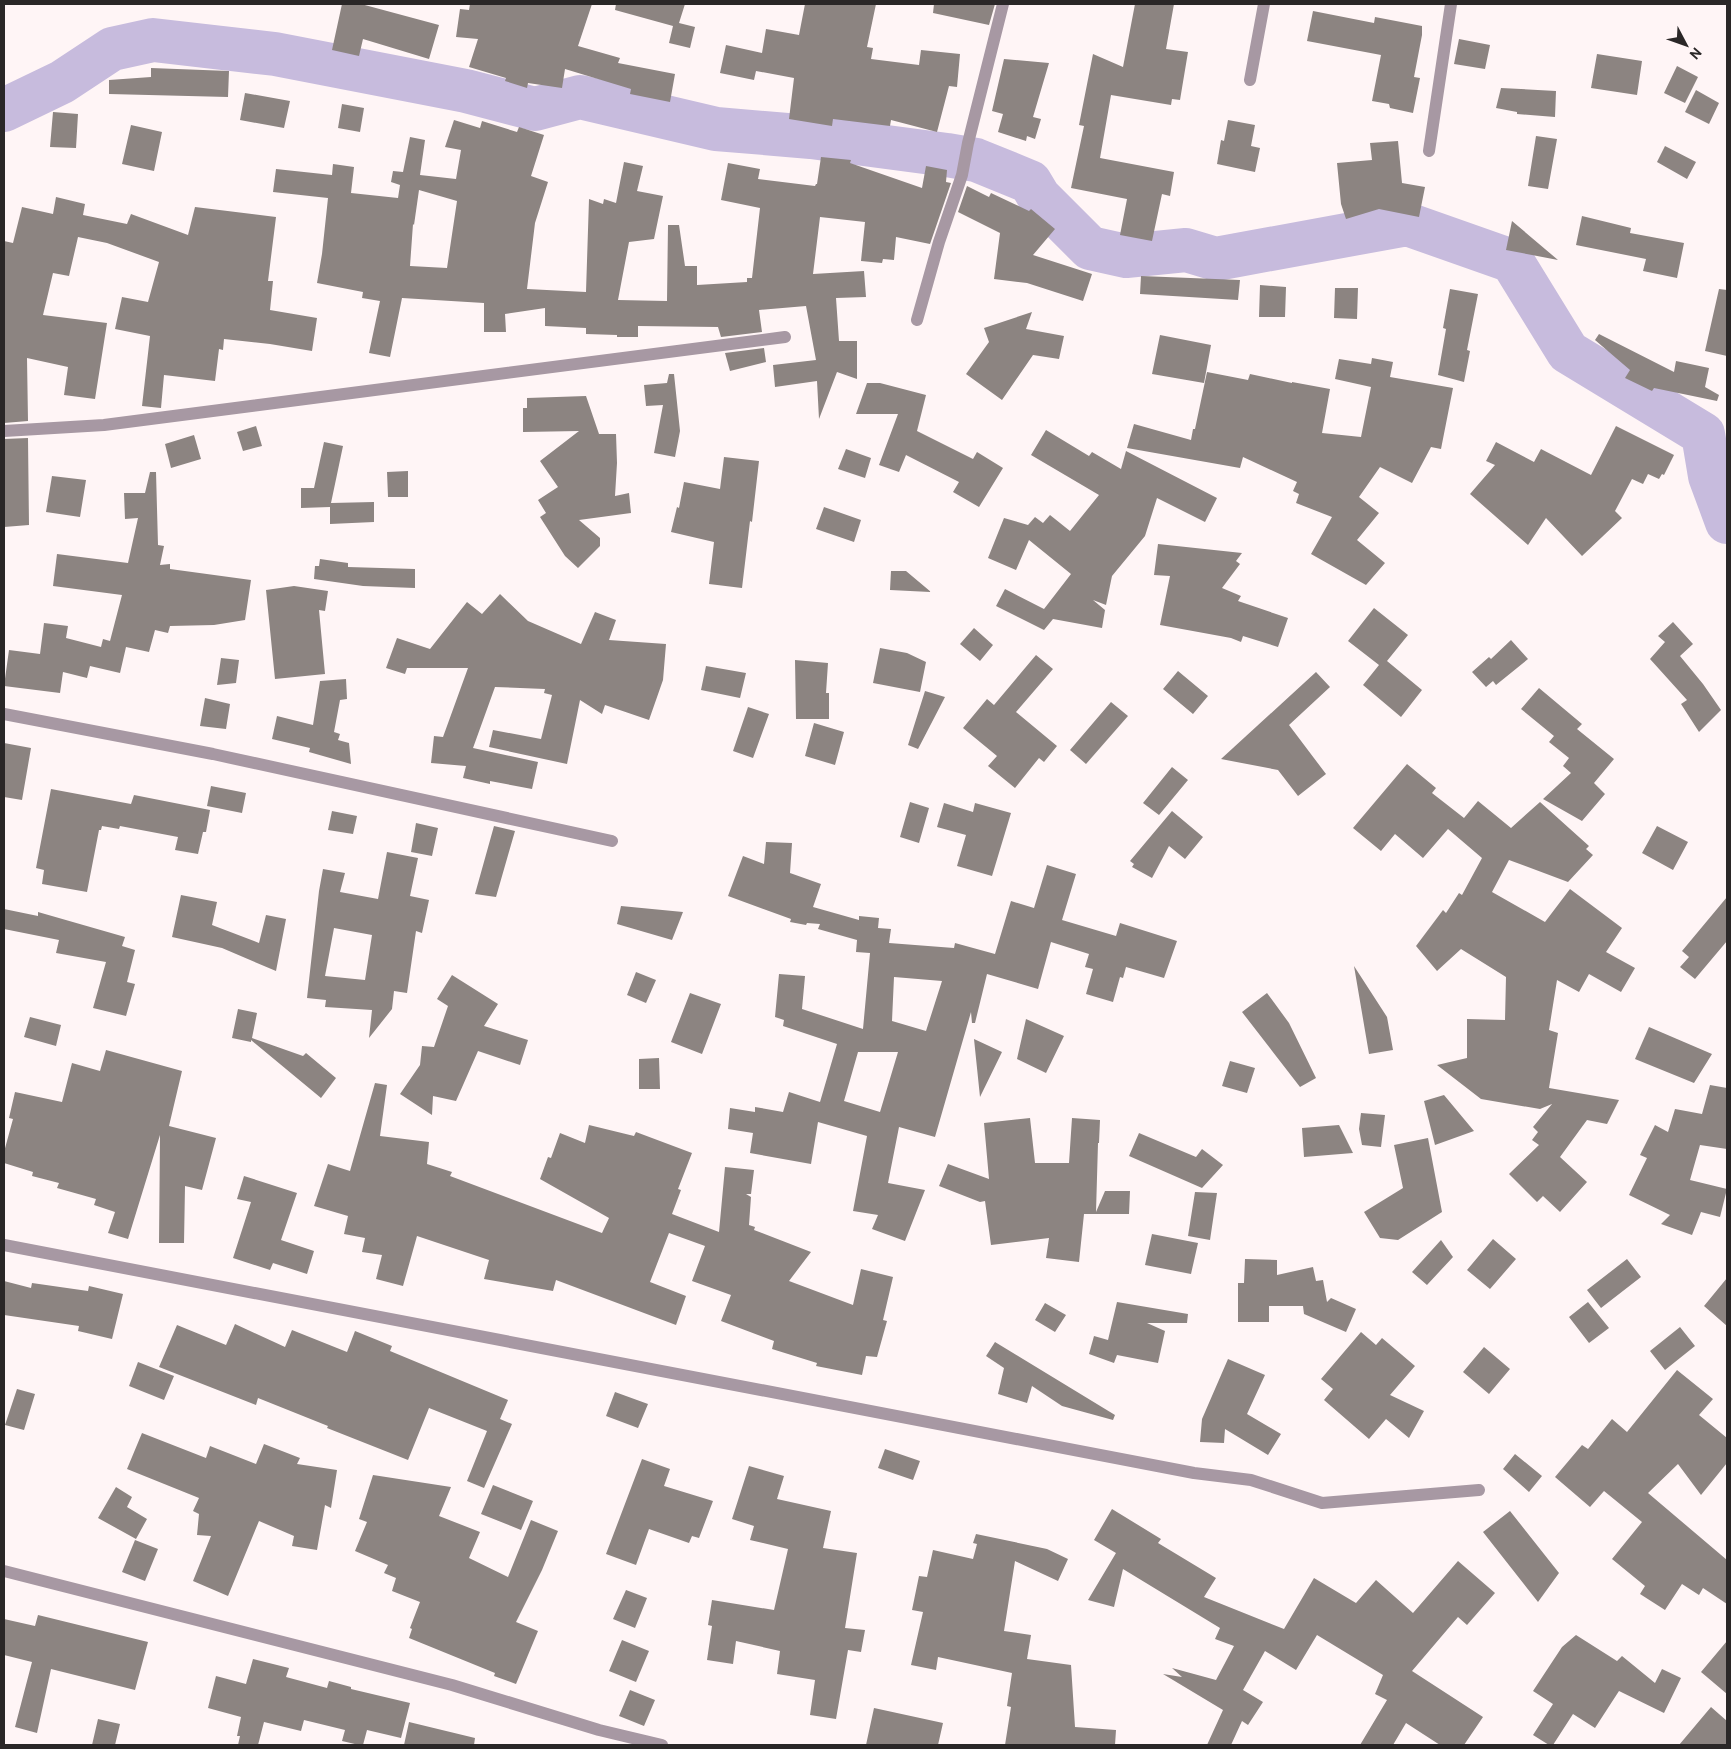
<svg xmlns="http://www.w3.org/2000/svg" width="1731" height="1749" viewBox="0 0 1731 1749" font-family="Overpass,sans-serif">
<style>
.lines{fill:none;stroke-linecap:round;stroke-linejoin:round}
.river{stroke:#c7bbdd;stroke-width:44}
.building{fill:#8c8481;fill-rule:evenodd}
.minor{stroke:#a798a3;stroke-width:12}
</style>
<rect width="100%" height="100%" fill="#fff5f6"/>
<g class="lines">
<!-- river -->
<path class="river" d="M4,110L62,82L112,49L153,40L275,54L466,91L535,109L580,97L716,129L811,137L947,155L976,160L1030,182L1039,197L1090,248L1126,256L1186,250L1216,259L1407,224L1512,261L1568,352L1703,434L1710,476L1727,522"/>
</g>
<!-- building -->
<path class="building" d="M342,4H361L439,25L429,59L363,39L359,56L332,50Z
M470,4H592L578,46L620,58L618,63L675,74L670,102L630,94L631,89L565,69L562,88L528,83L527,88L505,81L506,78L469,67L478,39L456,37L460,9L469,10Z
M616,4H685L679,23L695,27L690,48L669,43L673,26L615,10Z
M805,4H876L867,47L873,48L871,59L919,65L921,50L960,54L957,87L949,86L937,132L891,120L890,126L833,119L832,126L789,119L794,78L756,71L754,80L720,73L726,45L762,53L766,29L799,35Z
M934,4H995L989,25L933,13Z
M1135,4H1174L1166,49L1188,52L1180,100L1172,99L1171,105L1111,95L1100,158L1174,172L1170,196L1162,194L1152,241L1120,235L1127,199L1071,188L1084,126L1079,125L1093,54L1123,67Z
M1313,11L1374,23L1375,17L1422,26V35L1414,77L1420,78L1413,113L1390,108L1389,104L1372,101L1381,55L1307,41Z
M1459,39L1490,45L1485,69L1454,64Z
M1597,54L1642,61L1637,95L1591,88Z
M1004,59L1049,63L1033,117L1041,119L1035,139L1027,136L1026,141L998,132L1003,114L992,111Z
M1677,66L1698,77L1685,103L1664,93Z
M151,68L229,71L228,97L109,94V80L151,77Z
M1501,88L1556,91L1555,117L1517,114V112L1496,108Z
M1696,90L1719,103L1709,124L1685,112Z
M245,93L290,101L284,128L240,120Z
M342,104L364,108L360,132L338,128Z
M53,112L78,114L76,148L50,147Z
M454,120L480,128L482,121L517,132L519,127L544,135L531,176L548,182L535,223L527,289L586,292L589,199L603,204L604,199L616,203L624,162L643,166L637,191L663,196L654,239L629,242L618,300L667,301L668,225H679L685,266H697V285L747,282V278H752L760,208L721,200L728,163L760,169L758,179L815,186L816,184H817L821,157L851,160L850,163L922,188L926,166L947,170L946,182L951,183L930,244L896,237L894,260L883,259L882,263L861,261L865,222L820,217L813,274L864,271L866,297L836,298L839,341H857V379L837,372L819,419L817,381L775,387L773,365L816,360L806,306L759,310L762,332L721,337L718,327L638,326V337H617V335L586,334V328L545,326V308L505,314L506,332H484V303L402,298L390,357L369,353L380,301L362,298L363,292L317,283L322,254L328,198L273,192L276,169L332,175L333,164L354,167L351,193L398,198L400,185L391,182L393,171L403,172L410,137L425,140L420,175L456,179L461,150L445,147ZM419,190L457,201L447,268L410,266L413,224L414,225Z
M1228,120L1255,125L1251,146L1260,148L1255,172L1217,164L1221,140L1224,141Z
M131,125L162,132L154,171L122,164Z
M1536,136L1557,139L1548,189L1528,186Z
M1398,141L1402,183L1425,187L1419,217L1379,209L1346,219L1341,204L1337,163L1372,160L1370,143Z
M1665,146L1696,162L1687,179L1657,162Z
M967,186L989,197L991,193L1029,211L1031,209L1055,229L1033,255L1092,274L1083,301L1027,283L994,279L1000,233L958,212Z
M56,197L85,204L83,215L127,224L131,214L188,235L195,207L276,217L268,281H273L270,310L317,318L312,351L270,344L224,339L223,350L219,349L215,381L164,375L161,408L142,406L150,336L115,329L122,297L148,302L159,262L107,243L78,237L69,276L53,273L43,315L107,323L95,399L64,395L68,367L27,358L28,421L4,423V241L13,243L22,207L53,214Z
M1582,216L1631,228L1630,233L1684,243L1677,278L1643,271L1646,259L1576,245Z
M1512,221L1558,260L1506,250Z
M1141,276L1240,280L1238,300L1140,294Z
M1260,285L1286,287L1285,317H1259Z
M1335,288H1358L1357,319L1334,318Z
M1450,289L1478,294L1467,350L1470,351L1464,382L1438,375L1446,329L1443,328Z
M1719,289L1727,290V356L1705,351Z
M1032,312L1026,329L1064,336L1059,359L1033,355L1002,400L966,374L989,342L984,328Z
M1599,334L1674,372L1676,361L1709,368L1705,387L1719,395L1717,401L1654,388L1652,391L1625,378L1630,370L1595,340Z
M1160,335L1211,345L1204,383L1152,374Z
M764,348L766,362L730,371L725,353Z
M1372,358L1393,362L1390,377L1453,388L1441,449L1431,447L1412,483L1380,467L1359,497L1379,513L1357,540L1385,563L1366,585L1311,554L1332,517L1296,503L1299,494L1293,491L1297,482L1243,457L1240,468L1127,448L1134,424L1191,440L1193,429H1195L1207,372L1248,380L1250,374L1292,383V382L1330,389L1322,433L1361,437L1371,387L1335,379L1339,359L1371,364Z
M669,374H674L680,431L675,457L654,453L663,405L646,406L644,385L667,383Z
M867,383H880L926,395L917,431L973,459L977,452L1003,468L979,507L953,492L959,482L906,455L899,472L879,465L898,414H856Z
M586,396L599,434H616L617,463L615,496L629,493L631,513L579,520L600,538V546L578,568L565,556L540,517L546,513L538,500L558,487L540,461L579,431L523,432V408H527V398Z
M256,426L262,446L243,451L237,432Z
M1616,426L1674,455L1664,475L1662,474L1659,479L1648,474L1643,484L1632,479L1615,511L1622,518L1582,556L1546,518L1528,545L1470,494L1495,465L1486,461L1496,442L1534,462L1541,449L1591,475Z
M1046,430L1089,456L1092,452L1121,469L1126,451L1217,498L1205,522L1157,498L1145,536L1112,576L1106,605L1093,600L1105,610L1102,628L1053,619L1044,630L996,606L1005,589L1044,609L1071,574L1029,540L1016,570L988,558L1004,518L1028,525L1035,517L1043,523L1050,515L1070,531L1099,495L1031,455Z
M194,435L201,459L171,468L165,444Z
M28,438L29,525L4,527V439Z
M324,442L343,446L331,503L374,502V522L330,524V507L301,508V488H314Z
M846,449L871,458L865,478L838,469Z
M724,457L759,461L752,522L750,521L742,588L709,584L714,542L671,532L677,507L679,508L684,482L720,489Z
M408,471V497H388L387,472Z
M150,472H156L158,545L164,546L160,565L170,564V569L251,580L245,620L214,625L170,626L168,633L155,630L149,652L126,647L120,673L90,666L87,678L63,672L60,693L4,686L9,650L40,654L44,623L68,626L66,638L101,647L103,639L110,641L122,595L53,586L57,554L128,563L138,518L125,519L124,493H145Z
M52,476L86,480L80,517L46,512Z
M824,507L861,520L854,542L816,529Z
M1158,544L1242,553L1236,561L1240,564L1222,588L1241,596L1238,601L1288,618L1278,647L1243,636L1241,642L1231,638L1160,625L1170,576L1154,575Z
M320,559L348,563V567L415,569V588L363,586L314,579L315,566H319Z
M891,571H906L931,592L890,590Z
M294,586L328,591L325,611L319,610L325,674L275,679L266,590Z
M500,594L528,621L581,644L595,612L616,620L609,640L666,644L663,680L649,720L605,705L602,714L580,700L567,764L489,747L493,730L541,739L552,695L544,693L545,689L495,687L473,748L538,762L532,789L490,781V784L463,778L466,766L431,763L434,736L443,737L468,668H407L405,674L386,668L397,638L430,649L467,602L482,614Z
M1374,608L1408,635L1387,661L1422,690L1401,717L1363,685L1379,665L1348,641Z
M1673,622L1693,644L1680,656L1703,684L1721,710L1699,732L1681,704L1687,700L1650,659L1665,642L1658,636Z
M974,628L993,645L980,661L960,644Z
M1511,640L1528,659L1496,685L1493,681L1486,687L1472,672L1489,657L1491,659Z
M880,648L907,653L926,662L920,692L873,683Z
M1036,655L1053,669L1016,712L1057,746L1044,762L1039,758L1015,788L988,766L997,756L963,728L987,699L994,705Z
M221,658L239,660L236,683L217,685Z
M795,660L828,663L826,693H829V719H796Z
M706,666L746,673L740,698L701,690Z
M1178,671L1208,696L1193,714L1163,689Z
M1316,672L1330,687L1289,725L1326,774L1298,796L1278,770L1221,759Z
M346,679L347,699L340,700L334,732L340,734L338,740L349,743L351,764L309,752L310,748L272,739L277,716L313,725L320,681Z
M1539,688L1582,724L1577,729L1614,759L1594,783L1605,794L1582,821L1543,799L1571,773L1563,766L1569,758L1549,742L1554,736L1521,709Z
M925,691L945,697L918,749L908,745Z
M205,698L230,704L226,729L200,726Z
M1111,702L1128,716L1086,764L1070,750Z
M748,707L769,714L753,758L733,751Z
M814,723L844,732L835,765L805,756Z
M4,743L31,748L22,800L4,797Z
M1407,764L1436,788L1432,793L1464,818L1478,801L1511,828L1540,802L1589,846L1586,849L1593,855L1568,882L1509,860L1492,892L1545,922L1570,889L1622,928L1606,952L1635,968L1621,992L1589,974L1579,992L1557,980L1549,1030L1558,1033L1549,1088L1619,1100L1607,1124L1587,1120L1560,1157L1587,1182L1560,1212L1543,1196L1537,1202L1509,1174L1539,1145L1532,1140L1538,1132L1533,1127L1552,1104L1540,1109L1481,1099L1437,1065L1467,1058V1019L1505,1020L1506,977L1461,949L1437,971L1416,946L1443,910L1446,913L1459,893L1462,895L1482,858L1448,829L1423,858L1395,834L1381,851L1353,828Z
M1172,767L1188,780L1159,815L1143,803Z
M211,786L246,793L242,813L207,806Z
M51,789L131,804L134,795L210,810L206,832H203L198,854L175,850L178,837L120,826L119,829L102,826L101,830H99L87,892L42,884L44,870L36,868Z
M910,802L929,808L919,843L900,837Z
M944,803L973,812L975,803L1011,813L992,876L957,866L966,835L937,827Z
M332,811L357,816L353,834L328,830Z
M1172,811L1203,837L1185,859L1169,846L1152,878L1132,867L1134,864L1130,861Z
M416,823L438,828L432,856L411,852Z
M494,826L515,831L496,897L475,894Z
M1657,826L1688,842L1673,870L1642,853Z
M766,842L792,843L790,873L821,884L813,907L859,920V916L879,918L878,928L891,929L889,943L954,948L955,943L995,954L1011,901L1034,908L1047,865L1076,874L1062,920L1116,936L1120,923L1177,941L1164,978L1126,967L1123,978L1120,977L1113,1002L1086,994L1093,969L1085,967L1089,954L1051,942L1038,989L987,974L975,1023H972L971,1012L935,1137L899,1127L888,1183L925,1190L905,1241L872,1229L878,1215L853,1211L867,1136L818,1122L811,1164L750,1153L753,1133L728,1129L730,1108L755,1112V1107L783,1112L789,1092L820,1102L837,1044L783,1026L784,1020L775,1017L779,974L805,976L802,1009L863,1029L870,953L856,952L857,940L818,929L820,924L807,923L806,925L790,922L791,919L728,896L743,856L764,864ZM894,977L942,981L926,1031L892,1021ZM858,1052H898L880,1112L844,1101Z
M387,852L418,858L410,896L429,900L422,933L416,931L407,993L394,991L392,1009L369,1038L372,1010L325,1007L326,1000L307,998L319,891L323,869L345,873L340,892L378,899ZM334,928L372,935L365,980L325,976Z
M181,895L217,902L212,925L259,943L266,915L286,919L276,971L222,948L172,937Z
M1727,897V941L1695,979L1680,967L1689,957L1682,951Z
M621,906L683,912L672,940L617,924Z
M4,909L38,916V912L125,937L122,946L135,950L127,982L135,984L126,1016L93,1008L106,962L56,953L59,940L4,929Z
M1354,966L1387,1017L1393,1050L1369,1054Z
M636,972L656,980L646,1003L627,995Z
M452,975L498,1004L484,1026L528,1040L520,1065L478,1051L456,1101L433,1096L432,1115L400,1094L420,1065L422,1046L434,1047L448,1006L437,999Z
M690,993L721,1004L702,1054L671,1042Z
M1267,993L1289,1023L1316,1078L1300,1087L1242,1012Z
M238,1009L257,1013L252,1038L303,1056L306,1053L336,1078L321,1098L251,1040V1042L232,1038Z
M30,1017L61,1025L56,1046L24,1037Z
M1026,1019L1064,1036L1046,1073L1017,1059Z
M1649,1027L1712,1054L1694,1083L1635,1059Z
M974,1039L1002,1052L980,1097Z
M106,1050L182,1071L169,1126L216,1138L202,1190L185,1186L184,1243H159L160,1135L128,1239L108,1233L115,1212L94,1205L96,1199L57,1188L59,1183L32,1176L33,1172L4,1163V1152L13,1119L9,1118L15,1092L62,1102L72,1063L100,1071Z
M659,1058L660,1089H639V1059Z
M1230,1061L1255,1068L1247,1093L1222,1086Z
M375,1083L387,1085L380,1136L429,1142L427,1164L452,1172L450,1176L602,1233L609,1218L540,1179L548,1157L551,1158L560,1133L585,1143L589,1125L634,1136L636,1132L692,1153L678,1189L681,1190L672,1214L719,1232L725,1167L754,1170L751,1194H746L751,1197L749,1225L755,1227L754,1230L811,1252L789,1281L853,1305L861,1269L893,1277L883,1320L887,1321L877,1357L866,1356L862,1375L816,1366L817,1363L772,1349L774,1341L721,1321L731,1295L692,1281L705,1246L669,1233L650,1282L686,1296L676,1325L556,1280L553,1291L484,1279L489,1260L417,1236L403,1286L376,1279L382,1255L362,1252L365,1238L344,1234L348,1216L314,1206L328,1164L350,1171Z
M1710,1085L1727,1088V1149L1700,1145L1690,1180L1727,1189L1720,1217L1701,1212L1692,1235L1661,1224L1670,1215L1629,1195L1647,1158L1640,1155L1655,1125L1668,1132L1675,1109L1702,1114Z
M1444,1095L1474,1131L1435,1145L1424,1101Z
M1361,1113L1385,1115L1381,1147L1362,1145L1359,1129Z
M1030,1118L1035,1163H1069L1072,1118L1100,1120L1099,1143H1098L1096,1212L1105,1191H1130L1129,1214H1084L1079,1262L1046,1258L1049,1238L991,1245L985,1201L980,1202L939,1186L948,1164L989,1179L984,1123Z
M1339,1125L1353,1153L1304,1157L1302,1128Z
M1139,1133L1196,1157L1202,1149L1223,1165L1202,1188L1129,1156Z
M1428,1138L1442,1212L1398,1240L1380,1238L1364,1212L1403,1188L1394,1145Z
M244,1176L297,1193L281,1240L314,1251L307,1274L273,1263L270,1270L233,1258L251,1202L237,1199Z
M1195,1192L1217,1193L1210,1240L1188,1236Z
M1152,1234L1198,1243L1191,1274L1145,1265Z
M1493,1239L1516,1259L1490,1289L1467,1270Z
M1441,1240L1453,1257L1427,1285L1412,1272Z
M1245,1259L1277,1260V1275L1313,1267L1316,1281L1323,1280L1327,1302L1331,1298L1356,1309L1346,1332L1304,1314L1303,1306H1269V1322H1238V1283H1244Z
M1627,1259L1641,1277L1601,1308L1587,1290Z
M1727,1278V1326L1704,1306Z
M4,1281L31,1288L32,1283L88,1291L89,1286L123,1294L112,1339L78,1331L79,1326L4,1315Z
M1117,1302L1188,1314L1187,1323H1147L1165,1331L1158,1363L1117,1355L1114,1363L1089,1354L1094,1336L1108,1340Z
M1588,1302L1609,1328L1589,1343L1569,1317Z
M1045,1303L1066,1315L1055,1332L1035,1320Z
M235,1324L285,1347L292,1330L347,1352L355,1331L392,1346L390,1351L508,1400L500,1419L512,1424L484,1488L467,1481L487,1431L429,1408L408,1460L327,1428L328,1426L258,1398L256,1405L159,1367L177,1325L226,1345Z
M1680,1327L1695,1346L1665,1370L1650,1351Z
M1361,1332L1376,1345L1382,1338L1415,1366L1390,1395L1424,1411L1409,1438L1386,1419L1369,1439L1324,1400L1333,1389L1321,1379Z
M995,1342L1115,1415L1113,1420L1062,1406L1032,1386L1027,1403L998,1394L1004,1368L986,1356Z
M1484,1347L1510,1369L1489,1394L1463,1372Z
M1228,1359L1265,1375L1247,1414L1281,1434L1268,1455L1225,1429L1224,1443L1200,1442L1202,1419Z
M138,1362L174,1376L164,1400L129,1386Z
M1677,1370L1713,1399L1699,1415L1727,1438V1463L1701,1495L1678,1464L1648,1493L1727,1560V1604L1703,1588L1699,1595L1682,1584L1665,1610L1640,1594L1645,1586L1612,1559L1642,1522L1604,1491L1590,1507L1555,1477L1582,1445L1588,1449L1612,1419L1627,1432Z
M17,1389L35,1394L24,1430L5,1425Z
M615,1392L648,1404L638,1428L606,1416Z
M142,1433L206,1458L210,1446L256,1464L264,1444L300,1458L297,1464L337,1470L331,1508L325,1505L317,1550L292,1546L294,1536L259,1521L228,1596L193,1581L211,1536L197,1535L199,1514L193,1511L199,1498L127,1469Z
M885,1449L920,1461L913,1480L878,1468Z
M1515,1454L1542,1476L1529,1492L1503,1469Z
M642,1459L670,1469L664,1486L713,1501L699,1538L692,1536L689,1543L649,1529L636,1565L606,1554Z
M749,1466L784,1476L777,1499L831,1511L823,1548L857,1553L845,1628L865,1630L861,1652L848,1650L836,1719L810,1715L815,1680L777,1674L780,1651L736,1641L733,1664L707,1660L712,1626L708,1625L712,1600L774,1610L788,1549L750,1540L754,1526L732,1519Z
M373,1475L451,1487L439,1516L480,1532L469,1558L508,1577L531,1520L558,1531L542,1570L516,1622L538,1631L516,1684L494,1676L495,1673L409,1638L412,1629L410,1628L420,1602L392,1591L396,1578L384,1573L388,1565L355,1551L367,1522L359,1519Z
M493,1485L533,1501L521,1530L481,1514Z
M116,1487L132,1497L127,1507L147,1519L136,1539L98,1518Z
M1112,1509L1161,1539L1158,1543L1216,1578L1204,1597L1284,1629L1314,1578L1356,1603L1376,1580L1413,1613L1458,1561L1495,1593L1467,1625L1458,1617L1412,1671L1483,1717L1464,1745H1440L1406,1723L1393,1745H1360L1387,1700L1375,1694L1383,1675L1317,1635L1296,1670L1265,1651L1243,1690L1263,1702L1248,1725L1242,1721L1231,1745H1207L1223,1710L1163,1674L1182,1677L1172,1668L1216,1680L1234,1646L1215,1639L1220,1628L1123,1569L1114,1607L1088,1600L1116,1553L1094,1540Z
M1510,1511L1559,1573L1538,1602L1483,1532Z
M976,1534L1047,1549L1068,1559L1058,1581L1015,1561L1004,1631L1031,1635L1027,1659L1071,1665L1075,1727L1116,1730L1115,1745H1005L1011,1707L1007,1706L1012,1673L938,1657L936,1670L911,1665L923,1612L912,1610L919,1576L927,1577L933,1550L973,1559L977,1544L973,1543Z
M135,1540L158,1549L145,1581L122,1572Z
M626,1590L647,1598L635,1628L613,1619Z
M38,1615L148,1642L135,1690L51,1669L37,1733L15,1727L32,1662L4,1655V1619L35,1626Z
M1576,1635L1617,1661L1622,1656L1655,1683L1662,1669L1681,1678L1664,1713L1619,1691L1595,1728L1573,1714L1553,1745H1549L1533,1735L1553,1704L1533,1691L1562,1647Z
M622,1640L649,1651L636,1682L609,1671Z
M1727,1641V1694L1701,1672Z
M253,1659L289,1668L286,1677L327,1688L329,1681L351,1687V1689L410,1703L401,1738L367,1730L363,1745H359L342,1741L345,1730L304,1720L301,1731L264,1722L258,1745H238L240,1736H237L241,1717L208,1708L216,1676L246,1684Z
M630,1690L655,1700L644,1726L619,1716Z
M1711,1707L1727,1721V1745H1679Z
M874,1708L943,1723L938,1745H866Z
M98,1719L120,1724L115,1745H92Z
M409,1722L475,1738L474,1745H404Z"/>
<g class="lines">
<!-- minor -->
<path class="minor" d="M1250,80L1264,4
M1429,151L1451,4
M917,320L939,242L962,175L968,143L1003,4
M4,431L104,425L785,337
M4,714L213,754L612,841
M4,1245L1194,1473L1251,1480L1322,1503L1479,1490
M4,1571L452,1685L599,1730L662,1745"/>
</g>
<!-- border -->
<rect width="1731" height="1749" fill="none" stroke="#2a2727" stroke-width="10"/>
<!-- north arrow -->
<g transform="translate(1686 45) rotate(131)" stroke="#fff5f6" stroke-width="4" paint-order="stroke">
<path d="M0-4L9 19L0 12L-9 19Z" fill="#2a2727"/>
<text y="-8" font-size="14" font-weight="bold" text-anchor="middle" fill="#2a2727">N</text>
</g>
</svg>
